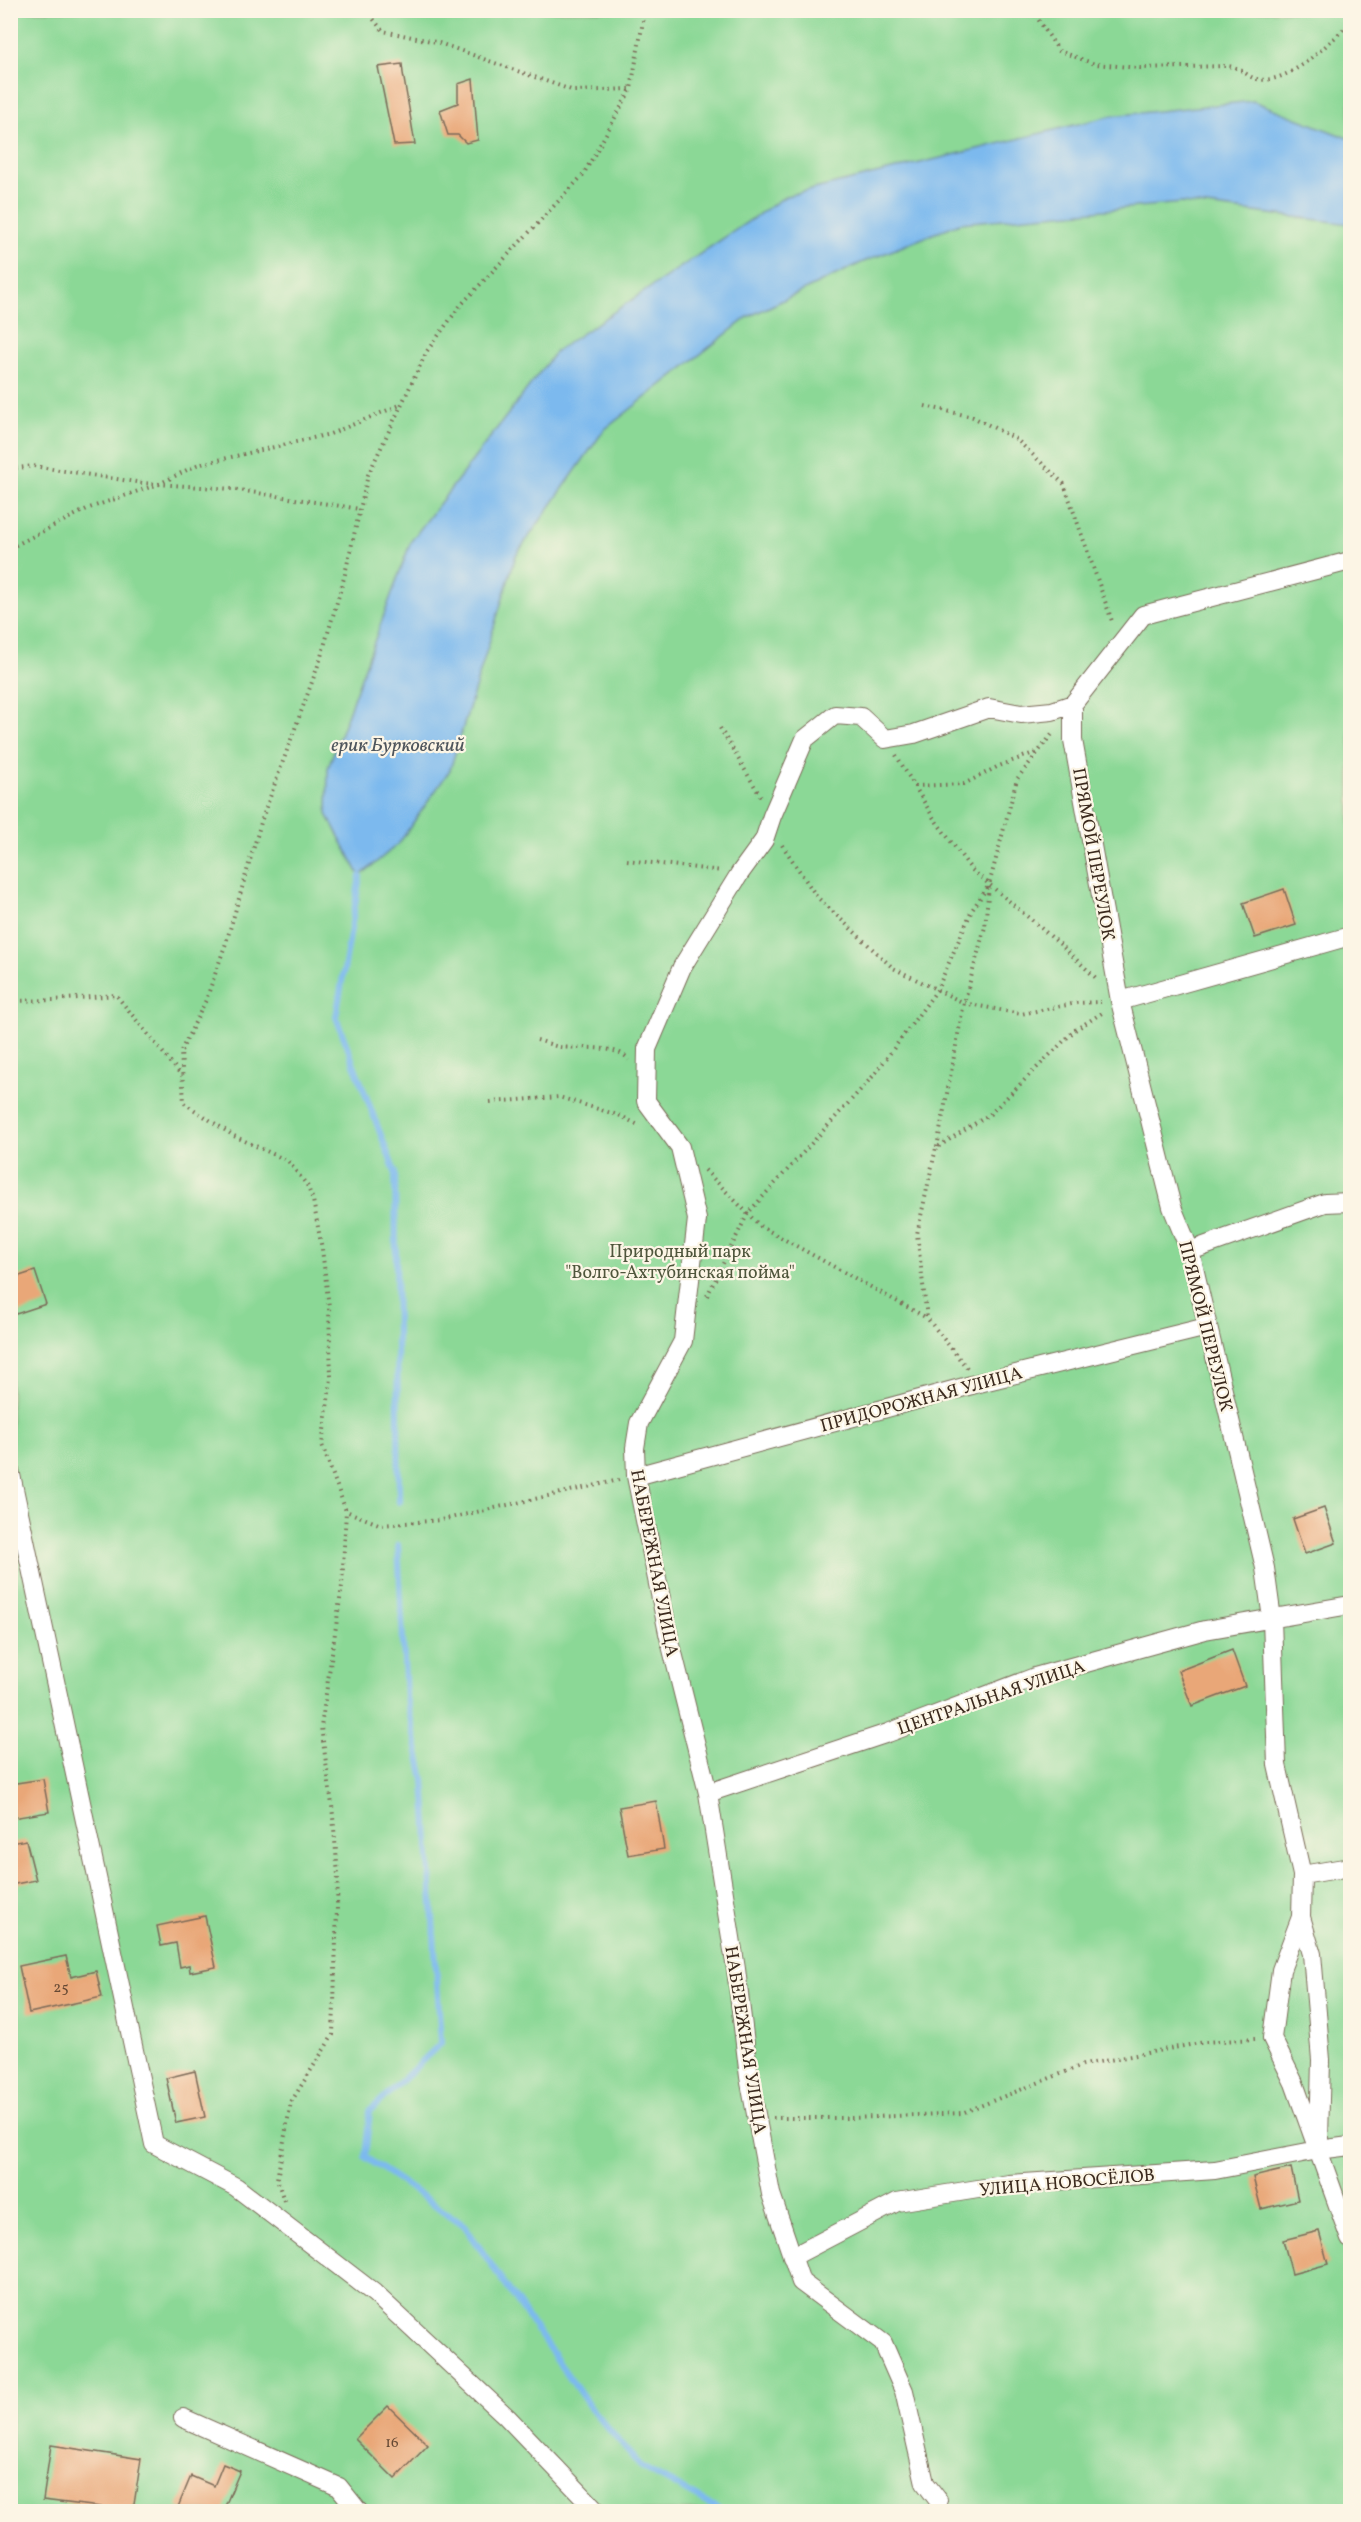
<svg xmlns="http://www.w3.org/2000/svg" width="1361" height="2522" viewBox="0 0 1361 2522" font-family="Vollkorn,serif">
<style>
.green{fill:#8bd896;stroke:#63815a;stroke-width:1.5}
.water{fill:#7bb9ee;stroke:#5b7286;stroke-width:1.5}
.lines{fill:none;stroke-linecap:round;stroke-linejoin:round}
.stream{stroke:#7bb9ee;stroke-width:6}
.building{fill:#e9a778}
.minor-casing{stroke:#7b6b58;stroke-width:20}
.path{stroke:#7b6b58;stroke-width:4;stroke-dasharray:1.5 4.5;stroke-linecap:butt}
.minor{stroke:#fff;stroke-width:18}
.labels{text-anchor:middle;stroke-width:4.5;stroke-linejoin:round;paint-order:stroke}
.number-label{font-size:15px;fill:#664934}
.street-label{font-size:18px;fill:#3b2a1e;stroke:#fcf5e5}
.park-label{font-size:18px;fill:#4f563c;stroke:#fcf5e5}
.water-label{font-size:20px;font-style:italic;fill:#4e555c;stroke:#fcf5e5}
</style>
<rect width="100%" height="100%" fill="#fcf5e5"/>
<filter id="ink" filterUnits="userSpaceOnUse"><feTurbulence type="fractalNoise" baseFrequency=".0167" numOctaves="2"/><feDisplacementMap in="SourceGraphic" scale="12" xChannelSelector="R" yChannelSelector="G"/><feConvolveMatrix kernelMatrix="1 2 1 2 8 2 1 2 1" color-interpolation-filters="sRGB"/></filter>
<filter id="wash" filterUnits="userSpaceOnUse"><feTurbulence type="fractalNoise" baseFrequency=".008" numOctaves="4" result="noise"/><feDisplacementMap in="SourceGraphic" scale="24" xChannelSelector="R" yChannelSelector="G"/><feGaussianBlur stdDeviation="1.35" result="paint"/><feColorMatrix in="noise" values="0 0 0 0 0 0 0 0 0 0 0 0 0 0 0 0 0 1.4 0 .05"/><feComposite in="paint" operator="in"/></filter>
<g filter="url(#wash)">
<rect width="100%" height="100%" fill="#f2e3c5"/>
<!-- green -->
<path class="green" d="M11,11H1350V2511H11Z"/>
<!-- water -->
<path class="water" d="M1253,101L1350,139V224L1182,203L960,223L861,263L748,317L604,430L516,555L450,770L399,843L360,876L327,814L328,768L411,541L556,351L786,196L1111,116Z"/>
<g class="lines">
<!-- stream -->
<path class="stream" d="M360,876L336,1017L395,1172L399,1502
M398,1545L406,1698L424,1779L441,2043L370,2111L365,2157L464,2225L589,2406L640,2466L724,2512"/>
</g>
<g id="blocks">
<!-- building -->
<path class="building" d="M402,64L403,73L415,144L394,145L378,67Z
M473,79L478,140L466,143L458,135H448L440,110L458,103V84Z
M1284,889L1296,925L1255,938L1243,903Z
M35,1271L46,1304L10,1316V1279Z
M1324,1508L1336,1543L1305,1554L1293,1519Z
M1232,1650L1245,1686L1192,1706L1178,1671Z
M43,1779L49,1812L13,1818L10,1784Z
M656,1801L664,1849L628,1855L619,1807Z
M26,1840L36,1880L10,1885V1843Z
M205,1916L216,1967L190,1972L189,1965L180,1967L176,1943L161,1946L157,1926Z
M66,1956L71,1977L96,1971L102,1997L29,2013L19,1966Z
M195,2071L205,2117L176,2123L166,2078Z
M1291,2168L1298,2200L1261,2209L1253,2177Z
M1319,2231L1328,2264L1292,2274L1283,2240Z
M388,2406L428,2445L395,2479L355,2439Z
M51,2445L141,2459L133,2511L43,2500Z
M223,2464L240,2471L223,2511H188L178,2507L191,2476L214,2486Z"/>
</g>
</g>
<g filter="url(#ink)">
<use href="#blocks" fill-opacity="0" stroke="#7b6b58" stroke-width="1.5"/>
<g class="lines">
<!-- minor casing -->
<g class="minor-casing">
<path id="minor" d="M1073,704V740L1120,1001L1172,1207L1190,1251L1265,1568L1272,1619L1277,1765L1302,1875L1301,1917L1281,1970L1272,2038L1294,2083L1350,2239
M1120,1001L1350,936
M1190,1251L1325,1203L1350,1202
M10,1470L154,2144L236,2187L374,2293L507,2417L598,2512
M636,1476L979,1383L1207,1327
M708,1793L888,1733L1035,1677L1205,1630L1350,1605
M1302,1875L1350,1867
M1301,1917L1312,1954L1321,2060L1319,2139
M792,2257L897,2202L1009,2184L1215,2170L1318,2150L1350,2146
M183,2418L339,2487L359,2512
M938,2500L925,2483L904,2391L883,2343L801,2282L771,2194L749,2077L736,1969L708,1793L668,1633L636,1476L635,1448L639,1423L683,1341L697,1219L680,1147L646,1101L647,1049L682,967L740,873L764,840L772,816L805,739L835,715L861,717L885,739L914,734L989,708L1021,714L1052,711L1073,704L1143,615L1350,561"/>
</g>
<!-- path -->
<path class="path" d="M366,10L383,31L436,42L574,91L630,89
M1032,10L1059,51L1095,64L1140,68L1228,66C1243,68 1247,77 1257,79C1288,86 1329,43 1350,23
M925,406L973,417L1016,439L1064,484L1113,624
M10,469L33,466L142,483L232,489L360,509
M10,548L89,508L159,484L197,465L330,434L400,405
M720,728L761,797
M896,755L933,817L971,869L1061,945L1097,979
M915,786L964,784L999,766L1039,751
M782,845L817,897L893,968L964,1003L1021,1014L1077,1003L1101,1002
M627,860L722,871
M10,1001L54,1000L116,995L182,1076
M537,1040C545,1042 553,1046 560,1047C578,1049 618,1044 629,1060
M490,1102L559,1097L621,1116L640,1126
M937,1147L964,1003L985,927L989,885L1017,779L1053,733
M705,1170L760,1226L927,1318
M707,1296L748,1213L874,1075L937,990L972,910L989,885
M967,1368L927,1318L917,1234L936,1148L990,1114L1075,1030L1105,1011
M619,1480L441,1520L381,1525L346,1511L322,1445L331,1378L329,1307L322,1249L313,1200L307,1185L288,1161L234,1136L184,1103L181,1051L206,1000L226,943L262,819L320,660L344,578L368,475L427,351L460,306L583,175L631,89L645,10
M773,2118H852L962,2113L1083,2065L1205,2042L1255,2039
M284,2201L277,2179L291,2102L333,2035L338,1875L332,1805L321,1727L342,1586L346,1511"/>
<!-- minor -->
<use href="#minor" class="minor"/>
</g>
</g>
<g class="labels">
<!-- number labels -->
<g class="number-label">
<text x="61" y="1992">25</text>
<text x="392" y="2447">16</text>
</g>
<!-- street labels -->
<g class="street-label">
<text transform="translate(1094 854) rotate(80)" y="6">ПРЯМОЙ ПЕРЕУЛОК</text>
<text transform="translate(1206 1326) rotate(76)" y="6">ПРЯМОЙ ПЕРЕУЛОК</text>
<text transform="translate(921 1399) rotate(-15)" y="6">ПРИДОРОЖНАЯ УЛИЦА</text>
<text transform="translate(655 1563) rotate(79)" y="6">НАБЕРЕЖНАЯ УЛИЦА</text>
<text transform="translate(991 1697) rotate(-19)" y="6">ЦЕНТРАЛЬНАЯ УЛИЦА</text>
<text transform="translate(746 2040) rotate(81)" y="6">НАБЕРЕЖНАЯ УЛИЦА</text>
<text transform="translate(1067 2182) rotate(-5)" y="6">УЛИЦА НОВОСЁЛОВ</text>
</g>
<!-- park labels -->
<g class="park-label">
<text x="680" y="1257">Природный парк<tspan x="680" dy="21">"Волго-Ахтубинская пойма"</tspan></text>
</g>
<!-- water labels -->
<g class="water-label">
<text x="398" y="751">ерик Бурковский</text>
</g>
</g>
<!-- margin -->
<rect width="1361" height="2522" fill="none" stroke="#fcf5e5" stroke-width="36"/>
</svg>
